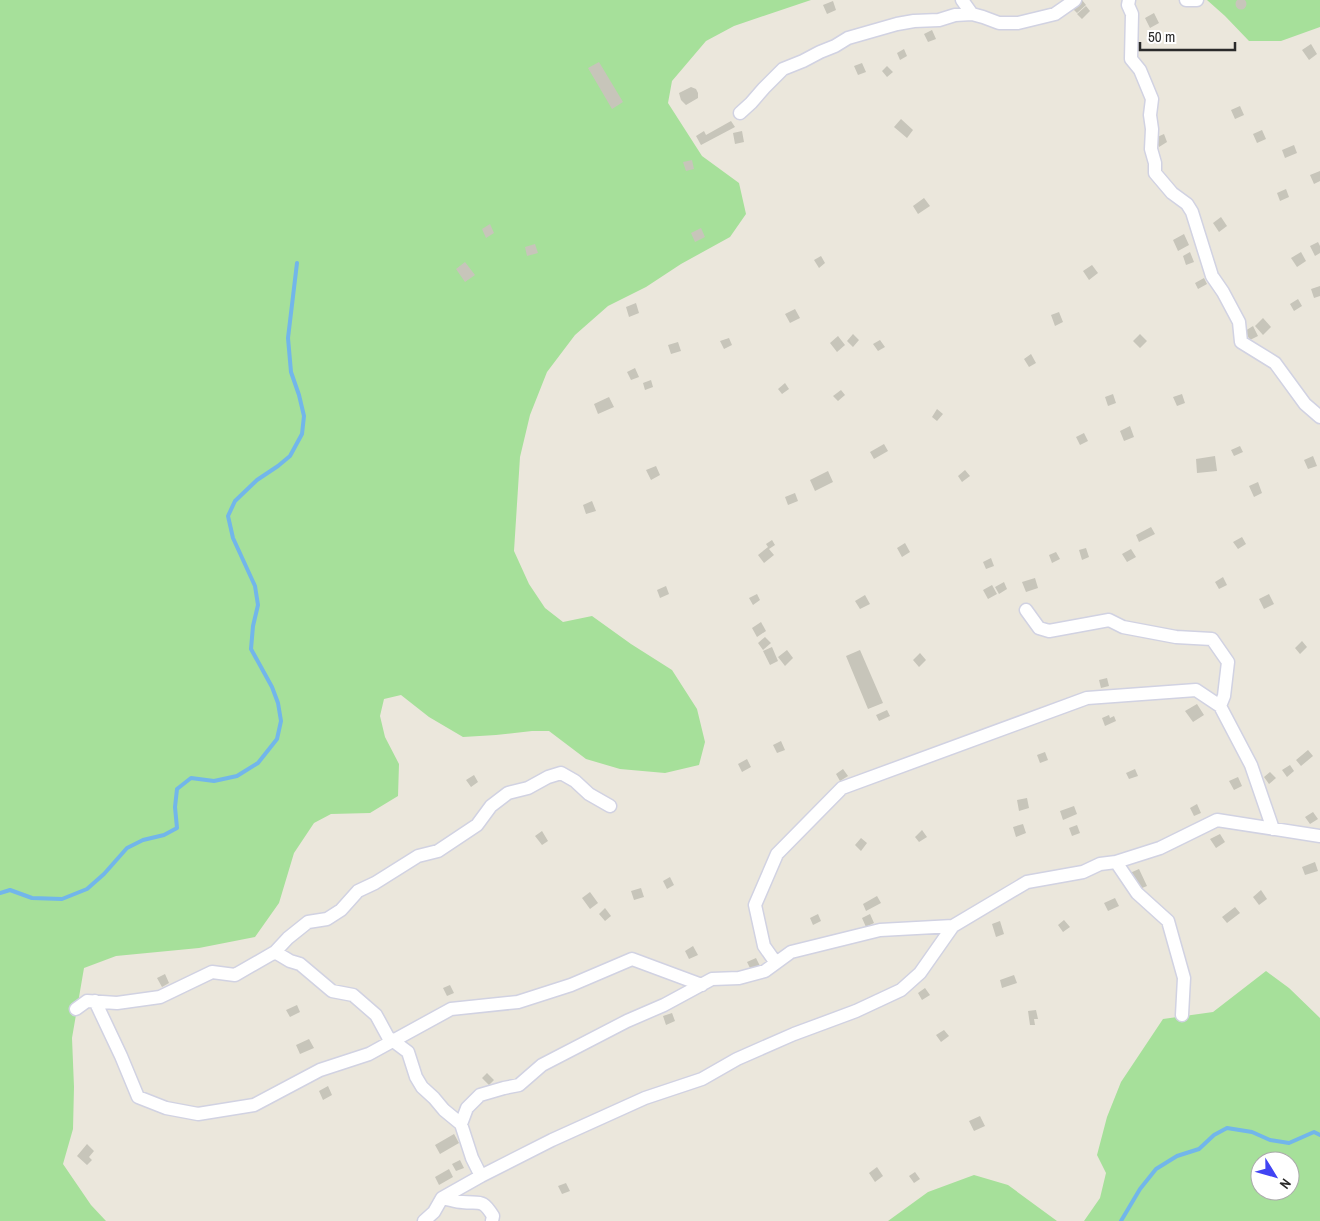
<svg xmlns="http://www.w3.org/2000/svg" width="1320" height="1221" viewBox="0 0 1320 1221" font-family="'Archivo Narrow',sans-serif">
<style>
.green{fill:#a6e09a;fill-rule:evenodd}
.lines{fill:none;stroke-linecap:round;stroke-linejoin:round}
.stream{stroke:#72b6ea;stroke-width:4}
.building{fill:#c7c5ba}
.street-casing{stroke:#d1d2e2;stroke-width:15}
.street{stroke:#fff;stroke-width:12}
</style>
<rect width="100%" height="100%" fill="#ebe7dc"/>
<!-- green -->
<path class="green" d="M0,0H811L734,26L706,41L672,81L668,103L702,156L739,183L746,214L730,237L681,264L646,287L608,306L575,335L547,372L530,415L520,457L514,551L529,584L545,608L563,622L592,616L631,644L672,670L697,709L705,742L699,765L665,773L620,769L586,759L549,731H532L496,735L463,737L429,717L401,695L384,699L380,716L385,737L399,764L398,796L370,813L331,814L314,823L294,853L279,903L255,937L199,948L116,956L84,968L72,1038L74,1087L73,1129L63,1164L91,1205L106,1221H0Z
M1207,0H1320V27L1281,41H1249L1225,16Z
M1266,971L1289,988L1320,1018V1221H1084L1100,1198L1106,1173L1097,1155L1107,1117L1121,1082L1163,1019L1213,1012ZM1260,1161H1290V1191H1260Z
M974,1175L1008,1185L1057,1221H888L928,1192Z"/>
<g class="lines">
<!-- stream -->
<path class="stream" d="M0,893L10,890L32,898L62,899L87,889L104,874L127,848L143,840L164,835L177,828L175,807L177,789L191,778L214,781L237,776L258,763L277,739L281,721L278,703L272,687L251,649L253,626L258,605L255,586L233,538L228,516L235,501L257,480L278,466L290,456L302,434L304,416L299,395L291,372L288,338L297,263
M1121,1221L1140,1189L1156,1169L1177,1156L1199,1149L1214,1135L1227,1128L1252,1132L1270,1140L1289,1143L1314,1132L1320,1135"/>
</g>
<!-- building -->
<path class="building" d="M1235.5 4a5.5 5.5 0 1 1 11 0a5.5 5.5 0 1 1-11 0Z
M1082,0L1086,5L1077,13L1073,9Z
M833,1L836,10L827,14L823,5Z
M1086,6L1090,11L1082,19L1077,14Z
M1154,13L1159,23L1150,28L1145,18Z
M932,30L936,39L928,42L924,34Z
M1311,44L1317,54L1309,60L1302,50Z
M904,49L907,56L900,60L897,53Z
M599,62L623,102L612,109L588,68Z
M862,63L866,72L858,75L854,66Z
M887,66L893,72L887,77L882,71Z
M691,87L696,89L698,93V98L686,105L681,100L679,93Z
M1240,106L1244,115L1235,119L1231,110Z
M901,119L913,130L907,138L894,127Z
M731,121L735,127L701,145L696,136L704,131L706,135Z
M1262,130L1266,139L1257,143L1253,134Z
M742,131L744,142L735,144L733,133Z
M1164,134L1167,142L1159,147L1155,138Z
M1294,145L1297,153L1285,158L1282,150Z
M692,160L694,169L686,171L683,162Z
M1320,171V181L1314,184L1310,175Z
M1286,189L1289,197L1280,201L1277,193Z
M924,198L930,206L918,214L913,206Z
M1221,217L1227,226L1219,232L1213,223Z
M490,224L494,233L486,238L482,229Z
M701,228L705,237L695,242L691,233Z
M1184,234L1189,245L1178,251L1173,240Z
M1318,242L1320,246V253L1315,256L1310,246Z
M535,244L538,253L527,256L525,247Z
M1190,252L1194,262L1186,265L1183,256Z
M1301,252L1306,261L1297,267L1291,258Z
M821,256L825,263L819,268L814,260Z
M465,262L475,275L465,282L456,269Z
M1092,265L1098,273L1089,280L1083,271Z
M1204,278L1207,284L1198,289L1195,283Z
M1320,286V296L1314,298L1311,289Z
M1298,299L1302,306L1294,311L1290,304Z
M636,303L639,313L629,317L626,307Z
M795,309L800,318L790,323L785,314Z
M1059,312L1063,322L1055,326L1051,315Z
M1263,318L1271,327L1263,335L1255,326Z
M1253,326L1258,336L1250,340L1245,331Z
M853,334L859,340L853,347L847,341Z
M1140,334L1147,341L1140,348L1133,341Z
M838,336L845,345L837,352L830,343Z
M729,338L732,345L724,349L720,341Z
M880,340L885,347L878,351L873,344Z
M678,342L681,351L671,354L668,345Z
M1031,354L1036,363L1029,367L1024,359Z
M635,368L639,377L631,380L627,372Z
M651,380L653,387L645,390L643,383Z
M785,383L789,389L782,394L778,389Z
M841,390L845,395L838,401L833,396Z
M1113,394L1116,403L1108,406L1105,397Z
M1182,394L1185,403L1177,406L1173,397Z
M609,397L614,407L598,414L594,404Z
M937,409L943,414L937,421L932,417Z
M1130,426L1134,437L1124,441L1120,431Z
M1084,433L1088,441L1080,445L1076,437Z
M884,444L888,451L874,459L870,452Z
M1240,446L1243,452L1234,456L1231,450Z
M1215,456L1217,471L1197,473L1196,459Z
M1313,456L1317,466L1308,469L1304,460Z
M656,466L660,475L651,480L646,470Z
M965,470L970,476L962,482L958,476Z
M828,471L833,482L815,491L810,480Z
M1258,482L1262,493L1254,497L1249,486Z
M795,493L798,501L788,505L785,497Z
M592,501L596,511L586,514L583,505Z
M1151,527L1155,534L1139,542L1136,535Z
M1242,537L1246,544L1238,549L1233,542Z
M772,540L775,545L769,549L774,555L764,563L758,555L768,547L766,544Z
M905,543L910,552L902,557L897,548Z
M1086,548L1089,557L1082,560L1079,550Z
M1131,549L1136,557L1127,562L1122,554Z
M1056,552L1060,559L1052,563L1049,555Z
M991,558L994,566L986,569L983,562Z
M1223,577L1227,585L1219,589L1215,582Z
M1035,578L1038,588L1026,592L1022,582Z
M1004,582L1007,589L999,594L995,587Z
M992,585L997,594L988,599L983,590Z
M666,586L669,594L660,598L657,590Z
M757,594L760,600L753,605L749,598Z
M1269,594L1274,604L1264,609L1259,599Z
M865,595L870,604L860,609L855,601Z
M761,622L766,631L757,637L752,628Z
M765,637L771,643L763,650L758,643Z
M1302,641L1307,647L1300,654L1295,648Z
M772,647L778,661L770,665L763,651Z
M787,650L793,658L785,666L778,657Z
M860,650L883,703L868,709L846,656Z
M920,653L926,660L919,667L913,660Z
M1107,678L1109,686L1101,688L1099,680Z
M1197,704L1204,715L1193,722L1185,711Z
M887,710L890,716L879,721L876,715Z
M1109,715L1110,718L1114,716L1116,721L1105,726L1102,718Z
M781,741L785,750L777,753L773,745Z
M1308,750L1313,756L1307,761L1304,757L1307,761L1301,766L1296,760Z
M1045,752L1048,760L1040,763L1037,755Z
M747,759L751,767L742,772L738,764Z
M1290,765L1294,771L1287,777L1282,770Z
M843,769L848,776L840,781L836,774Z
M1135,769L1138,776L1129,779L1126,773Z
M1270,772L1276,778L1269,784L1264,777Z
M474,775L478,782L471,787L466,780Z
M1238,777L1242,786L1234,790L1229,781Z
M1027,798L1029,808L1019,811L1017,800Z
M1197,804L1201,813L1194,816L1190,808Z
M1074,806L1077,814L1063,820L1060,811Z
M1313,812L1318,819L1310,824L1305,817Z
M1023,824L1026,833L1016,837L1013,827Z
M1077,825L1080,833L1072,836L1069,828Z
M922,830L927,837L919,842L915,837Z
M542,831L548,841L542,845L535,836Z
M1220,834L1225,842L1216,848L1210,839Z
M861,838L867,843L861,851L855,845Z
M1315,862L1318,871L1305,875L1302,867Z
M1139,869L1147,886L1137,890L1130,873Z
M670,877L674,885L667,889L663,881Z
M641,888L644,897L634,900L631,891Z
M1261,890L1267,899L1259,905L1253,897Z
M590,892L598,903L590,909L582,898Z
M877,896L881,903L866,911L863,904Z
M1115,898L1119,906L1108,911L1104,903Z
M1235,907L1240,913L1227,923L1222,917Z
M605,908L611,916L605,921L599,914Z
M818,914L821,921L813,925L810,918Z
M870,914L874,923L866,927L862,918Z
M1064,920L1070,927L1063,932L1058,925Z
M1000,921L1004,934L996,937L992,924Z
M693,946L698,955L689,959L685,951Z
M756,958L760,966L751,970L747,962Z
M165,974L169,983L162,987L157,978Z
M1014,975L1017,983L1002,988L1000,980Z
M450,985L454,993L447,996L443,988Z
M925,988L930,995L922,1000L918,993Z
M297,1005L300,1012L290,1017L286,1010Z
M1036,1010L1038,1019H1034L1035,1025H1030L1028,1011Z
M672,1013L675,1021L666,1025L663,1016Z
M944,1030L949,1036L941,1042L936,1035Z
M309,1039L314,1048L300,1054L296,1045Z
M487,1073L494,1080L489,1085L482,1078Z
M328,1086L332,1095L323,1100L319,1091Z
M980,1116L985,1126L974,1131L969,1121Z
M454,1134L459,1143L440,1154L435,1145Z
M87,1144L94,1151L89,1157L92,1160L87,1165L77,1156Z
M460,1160L464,1168L456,1171L452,1164Z
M877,1167L883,1176L875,1182L869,1173Z
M449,1169L453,1177L439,1185L435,1177Z
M915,1172L920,1179L914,1183L909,1176Z
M566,1183L570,1191L562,1194L558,1186Z"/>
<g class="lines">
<!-- street casing -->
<g class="street-casing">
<path id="street" d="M962,0L972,14
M1129,0L1128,5L1132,14L1131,59L1140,70L1152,99L1150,115L1152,129L1151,149L1155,163V173L1172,193L1187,204L1192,212L1212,276L1223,292L1239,322L1241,342L1275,363L1305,404L1320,417
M1186,0H1197
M740,113L751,103L764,88L783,69L803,61L820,52L835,46L848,38L897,24L914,21L939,20L955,15L972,14L983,17L999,23H1018L1055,14L1075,0
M1026,610L1039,628L1049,631L1109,620L1123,627L1176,637L1212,639L1228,662L1224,696L1220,706L1251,765L1273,829
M1116,862L1137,893L1168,921L1184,978L1182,1015
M275,952L290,961L300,964L332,991L353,995L376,1015L388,1037L408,1052L416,1077L422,1087L434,1098L444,1110L461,1124
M776,963L764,946L755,905L777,854L842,788L1087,698L1196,690L1220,706
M95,1001L121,1056L138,1097L166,1108L198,1114L254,1105L320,1070L369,1054L451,1009L518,1002L571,985L632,959L702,985
M76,1009L87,1001L117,1003L160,997L212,972L235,975L275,952L288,938L308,922L327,919L341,910L358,891L375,883L418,856L438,851L477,825L491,806L508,793L528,788L548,777L561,773L575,781L589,794L610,806
M481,1176L552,1140L645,1098L702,1079L737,1059L794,1034L856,1011L901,990L920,973L953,926
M442,1198C449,1199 456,1202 462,1202C480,1204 482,1198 493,1216L492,1221
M424,1221L434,1212L442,1198L481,1176L472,1158L461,1124L467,1108L480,1095L504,1088L519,1085L542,1065L627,1021L664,1005L712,979L739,978L765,971L791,952L880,930L953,926L1027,882L1083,872L1100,864L1116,862L1160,848L1217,820L1320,836"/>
</g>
<!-- street -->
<use href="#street" class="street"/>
</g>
<!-- north arrow -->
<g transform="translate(1275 1176) rotate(127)"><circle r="24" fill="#ffffff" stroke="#aaaaaa"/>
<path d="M0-4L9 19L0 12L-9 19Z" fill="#4144f3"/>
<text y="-8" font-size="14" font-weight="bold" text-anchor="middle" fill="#2a2a2a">N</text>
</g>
<!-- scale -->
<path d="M1140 42v8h95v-8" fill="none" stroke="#2a2a2a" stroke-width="2.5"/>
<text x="1148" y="42" font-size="15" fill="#2a2a2a" stroke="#ffffff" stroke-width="4" paint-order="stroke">50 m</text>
</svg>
